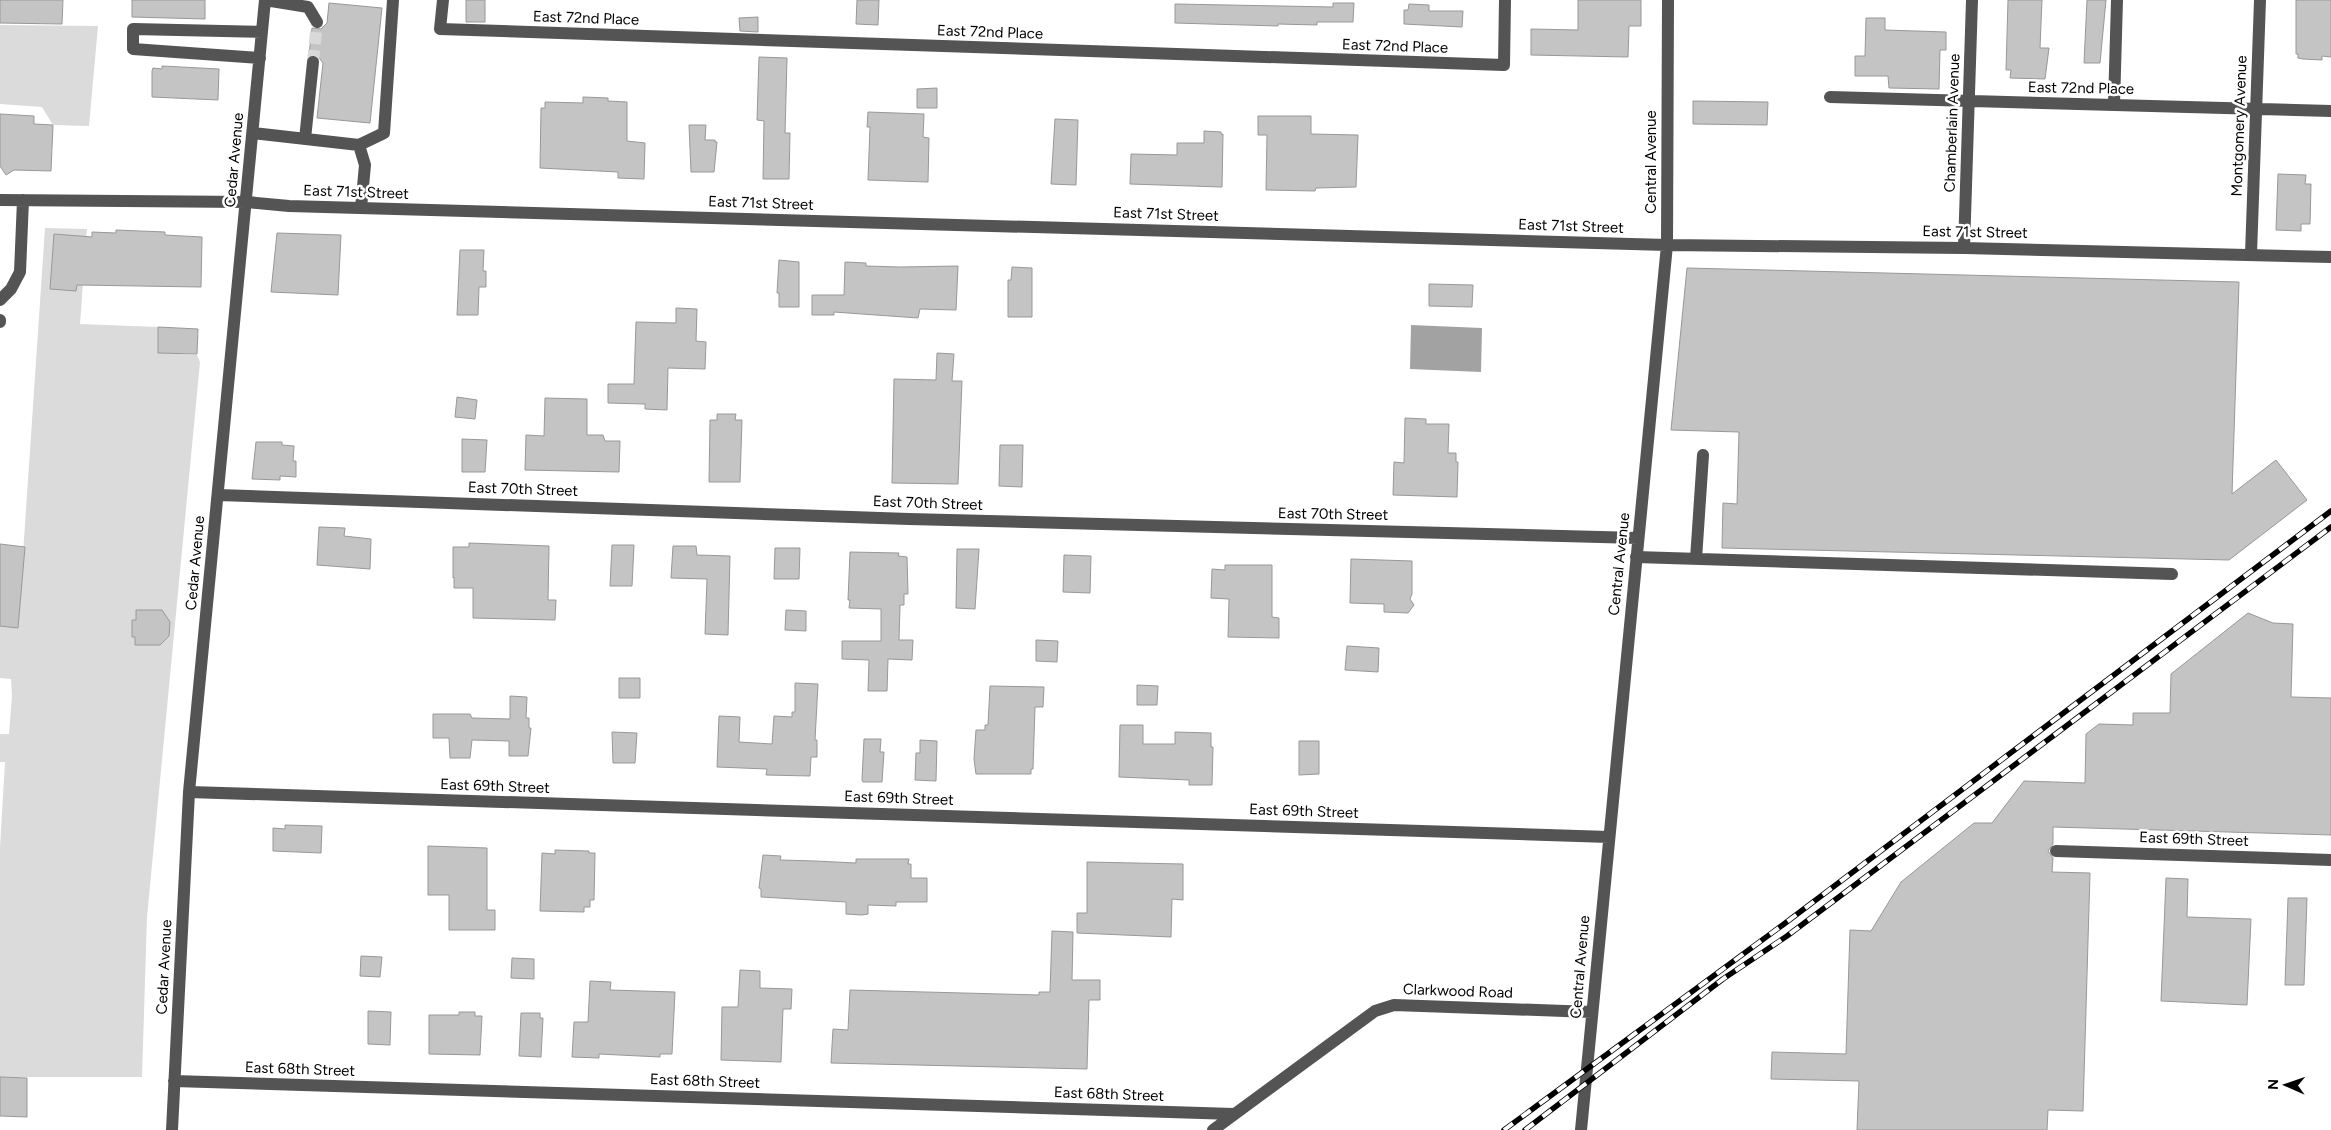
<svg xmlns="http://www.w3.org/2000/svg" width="2331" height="1130" viewBox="0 0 2331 1130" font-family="Figtree,sans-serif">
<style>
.green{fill:#dbdbdb}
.water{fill:#a2a2a2}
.building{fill:#c4c4c4;stroke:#989898}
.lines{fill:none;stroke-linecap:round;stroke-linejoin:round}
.minor-tunnel{stroke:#d9d9d9;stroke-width:12;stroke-dasharray:12 6;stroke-linecap:butt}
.minor{stroke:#545454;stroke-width:12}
.rail-casing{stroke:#000;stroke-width:5.5}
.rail{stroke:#fff;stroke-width:4;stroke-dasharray:11;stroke-linecap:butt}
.labels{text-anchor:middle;stroke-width:5;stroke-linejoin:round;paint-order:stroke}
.street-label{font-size:15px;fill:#000;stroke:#fff}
</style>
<rect width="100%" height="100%" fill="#fff"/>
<!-- green -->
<path class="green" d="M0,25L98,26L89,126L53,125L42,107L0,104Z
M45,228L87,229L80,324L158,327V353L197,355L200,362L147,917L142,1077H0V847L5,762H0V734H9L12,696L11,679L0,678V626L18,628Z"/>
<!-- water -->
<path class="water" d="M1411,325L1482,328L1481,372L1410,369Z"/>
<!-- building -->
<path class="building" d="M0,0H63L62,24L0,23Z
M132,0H205V19L132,17Z
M466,0H485V22H466Z
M857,0H879L878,25L856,24Z
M1578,0H1641V26H1629L1628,57L1531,55V29L1578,30Z
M2008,0H2042L2040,48H2049L2045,79L2010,78L2011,70H2006Z
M2087,0H2106L2100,63H2084Z
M2296,0H2331V57L2322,56V60L2303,59L2298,58V54H2296Z
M329,3L382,8L370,123L317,118L323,63L317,55H309L312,28L321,29L327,23Z
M1333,3H1354L1353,22H1317V25L1278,24V26L1175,23V4L1333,7Z
M1409,4L1429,5V11H1463L1462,27L1404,24V10H1408Z
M758,17V32L740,31L739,18Z
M1866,18H1885V30L1946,32V50H1940L1939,89L1889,88L1888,76H1855V56H1865Z
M759,57L787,58L785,133H790L789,179H763L764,121L757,120Z
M162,66L219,69L218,100L152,97V71L153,68L162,69Z
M937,88V108H917V89Z
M583,97L608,98V101L627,102V141L645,143L644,179L618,178V172L540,168L541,108H545V102L583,103Z
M1693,101L1768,102L1767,125L1693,124Z
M868,112L924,114L923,137L929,138L928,182L868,180L870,127H867Z
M0,114L34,116V124L53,125L51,171L14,170L6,175L0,166Z
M1258,116H1311V134L1358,135L1356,187L1316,188L1315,191L1266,190L1267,135H1258Z
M1055,119L1078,120L1076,185L1051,184Z
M689,125H706L705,140H715V142H717L714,172H691Z
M1204,131L1221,132V134H1223L1222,187L1130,184L1131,154L1177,155V143H1204Z
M2278,174L2306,175L2305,184H2311L2310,224H2301V231L2276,230Z
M116,230L165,232V235L202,237L201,287L77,285L76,291L50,289L54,234L92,237V232L116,233Z
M277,233L341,235L338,295L271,292Z
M460,250H484L483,271H486V287H479L478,315H457Z
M779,260L799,262V307H779V293H777Z
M845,262L866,263V266L900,267L958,266L956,310L920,309L918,318L834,312V315H812V295H844Z
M1012,267L1032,268V317H1008V280H1011Z
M1687,268L2239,282L2232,494L2276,460L2307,500L2229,560L1722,548L1723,503L1737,504L1739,432L1671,430Z
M1429,284L1473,285L1472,307L1429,306Z
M676,308L697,309L696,341L706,342L705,369L668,368L667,410L645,409V404L608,403V384H634L636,322L676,323Z
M158,327L198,329L197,354L158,353Z
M937,353L954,354L952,381H962L958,484L892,483L894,379L936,380Z
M457,397L477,400L475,419L455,417Z
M545,398L587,399V435H603L605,441H620L619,472L525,470L526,435L544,436Z
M717,414H736L735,420H742L740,482H709L710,420H717Z
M1405,418L1426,419V424H1449L1448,453H1456V462H1458L1457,497L1393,495L1394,462L1404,463Z
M462,439L487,440L485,472H462Z
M256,442H282V445L294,446L293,461H296V477L280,476V480L252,479Z
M1000,445H1023L1022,487L999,486Z
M319,527L345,528L344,536L371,539L370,569L317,565Z
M469,543L549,546L548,600H556L555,620L473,618V588H454V577L453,578V547H469Z
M0,544L25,547L18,628L0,626Z
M612,545H634L632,586H610Z
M673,546H696L697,555L730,556L728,635L705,634L707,579L671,578Z
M775,548H800L799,579H774Z
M957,549H979L975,609L956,608Z
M850,552L899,553L898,556L907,557L908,594H904V605H900L899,640H913L912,660L888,659L887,691H868L869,660L842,659V641H881V609L849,608L850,600H848Z
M1064,555L1091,556L1090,593L1063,592Z
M1351,559L1412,561V594L1410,599L1414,605L1408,613L1384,612V604L1350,603Z
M1225,565H1272V617L1279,618V638L1228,637L1229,599L1211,598L1212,569L1225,570Z
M136,610H162L170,622L169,636L160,645H135V637H132V620H136Z
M786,610L806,611V631L785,630Z
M2248,613L2273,623L2293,624L2291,697L2331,698V835L2053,827V844L2048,851L2053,858L2052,872L2090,873L2083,1111L2048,1110L2047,1130H1857L1859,1081L1771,1079L1772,1052L1846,1054L1850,930L1871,931L1901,882L1974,823H1992L2024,781L2085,783L2086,734L2099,724L2133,725V713H2170L2171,674Z
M1036,640L1058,641L1057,662L1036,661Z
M1347,646L1379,648L1378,672L1345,670Z
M619,678H640V698H619Z
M795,683L818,684L815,740H817V757H811L810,776L766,775L767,769L717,767L719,716L740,717L739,742L772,744L774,716L792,717V712H795Z
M1137,685L1158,686L1157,705H1137Z
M990,686L1044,687L1043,707H1035L1033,769H1031V774H976L974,759L976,730H985V725H988Z
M510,696L527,697L526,718H529V728H531L528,756H509V741L472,740L470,758H450L449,738H433V714H470L472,718L510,719Z
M1120,725H1143V744H1175V732L1211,733V747H1213L1212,785H1189V780L1119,777Z
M612,732L637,733L635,763H613Z
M864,739H881L880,752H884L882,782H863L862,780Z
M920,740L937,741L936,781L915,780L916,753H920Z
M1299,741H1319V774L1299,775Z
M285,825L322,826L321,853L273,851V828L285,829Z
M428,846L487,848V910H495V930H449V895H428Z
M555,850L589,851V853H595L594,900H590V907H584V912L540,911L542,853L555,854Z
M763,855L781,856L780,860L815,861L856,863V859H909L908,864H911V878H927V902H896V906L868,905V914L862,915L846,914V902L761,897V889L759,888Z
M1087,862L1183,864V900L1172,899L1171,937L1077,933V913H1087Z
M2166,878L2188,879L2187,917L2251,919L2247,1005L2161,1001Z
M2288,898H2307L2304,985H2285Z
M1052,931L1073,932L1072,980H1100V1000H1089L1087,1069L831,1063L833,1029L848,1030L850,990L1039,995V992H1050Z
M361,956L382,957L380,977L360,976Z
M512,958L534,959V979L511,978Z
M740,970L760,971V988L792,989L791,1009H783L781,1062L721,1060L722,1007H738Z
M590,981L611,982L610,990L675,992L672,1054H660V1057L599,1054V1058L572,1057L574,1022H588Z
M368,1011L391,1012L390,1045L368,1044Z
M459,1012H475V1016H482L480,1055L429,1054V1015H459Z
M521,1013H540V1018H543L541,1057L519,1056Z
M0,1077L27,1078V1117L0,1116Z"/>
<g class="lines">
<!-- minor-tunnel -->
<path class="minor-tunnel" d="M313,62L317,22"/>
<!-- minor -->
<path class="minor" d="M265,0L308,7L317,22
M443,0L440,29L1504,65L1505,0
M260,58L133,49V29L262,32
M1830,97L2331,111
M2114,105L2117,0
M253,133L359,145L384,133L393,0
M305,139L313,62
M359,145L365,165L361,208
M0,200L247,202L289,206L1667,245L1964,248L2331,257
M1964,248L1972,0
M2251,254L2260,0
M0,300L11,289L20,272L23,200
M0,320V322
M218,495L909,519L1638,538
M1636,557L2172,574
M1696,559L1703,455
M189,792L1609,837
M2056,851L2331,860
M174,1081L1234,1114
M172,1130L189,792L265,0
M1213,1130L1375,1011L1394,1005L1592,1012
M1581,1130L1667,245L1668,0"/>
<!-- rail casing -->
<g class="rail-casing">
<path id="rail" d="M1504,1130L1784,924L2331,511
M1525,1130L1723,979L1787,936L2331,527"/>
</g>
<!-- rail -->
<use href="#rail" class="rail"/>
</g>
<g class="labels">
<!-- street labels -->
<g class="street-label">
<text transform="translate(586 18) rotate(2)" y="5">East 72nd Place</text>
<text transform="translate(990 32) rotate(2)" y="5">East 72nd Place</text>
<text transform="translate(1395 46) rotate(2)" y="5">East 72nd Place</text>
<text transform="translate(2081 88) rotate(1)" y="5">East 72nd Place</text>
<text transform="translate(1952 123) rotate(-88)" y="5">Chamberlain Avenue</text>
<text transform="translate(2239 126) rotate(-88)" y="5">Montgomery Avenue</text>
<text transform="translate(234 160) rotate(-85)" y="5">Cedar Avenue</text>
<text transform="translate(1651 162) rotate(-90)" y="5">Central Avenue</text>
<text transform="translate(356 192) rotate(2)" y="5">East 71st Street</text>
<text transform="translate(761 203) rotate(2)" y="5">East 71st Street</text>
<text transform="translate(1166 214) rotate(2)" y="5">East 71st Street</text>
<text transform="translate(1571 226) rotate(2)" y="5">East 71st Street</text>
<text transform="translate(1975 232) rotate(1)" y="5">East 71st Street</text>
<text transform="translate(523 489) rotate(2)" y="5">East 70th Street</text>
<text transform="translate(928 503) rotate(2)" y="5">East 70th Street</text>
<text transform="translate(1333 514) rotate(1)" y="5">East 70th Street</text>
<text transform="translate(195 563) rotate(-85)" y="5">Cedar Avenue</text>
<text transform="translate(1619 564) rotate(-84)" y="5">Central Avenue</text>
<text transform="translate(495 786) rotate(2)" y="5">East 69th Street</text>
<text transform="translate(899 798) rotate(2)" y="5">East 69th Street</text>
<text transform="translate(1304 811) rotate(2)" y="5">East 69th Street</text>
<text transform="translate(2194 839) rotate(2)" y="5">East 69th Street</text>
<text transform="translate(164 967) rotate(-87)" y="5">Cedar Avenue</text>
<text transform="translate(1580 967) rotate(-85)" y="5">Central Avenue</text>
<text transform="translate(1458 991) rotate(2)" y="5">Clarkwood Road</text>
<text transform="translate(300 1069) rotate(2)" y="5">East 68th Street</text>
<text transform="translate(705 1081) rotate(2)" y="5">East 68th Street</text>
<text transform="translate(1109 1094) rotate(2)" y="5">East 68th Street</text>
</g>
</g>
<!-- north arrow -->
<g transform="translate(2286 1085) rotate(272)" stroke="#ffffff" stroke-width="4" paint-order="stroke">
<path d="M0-4L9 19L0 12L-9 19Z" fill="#000000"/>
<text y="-8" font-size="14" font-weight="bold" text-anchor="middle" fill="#000000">N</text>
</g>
</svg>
